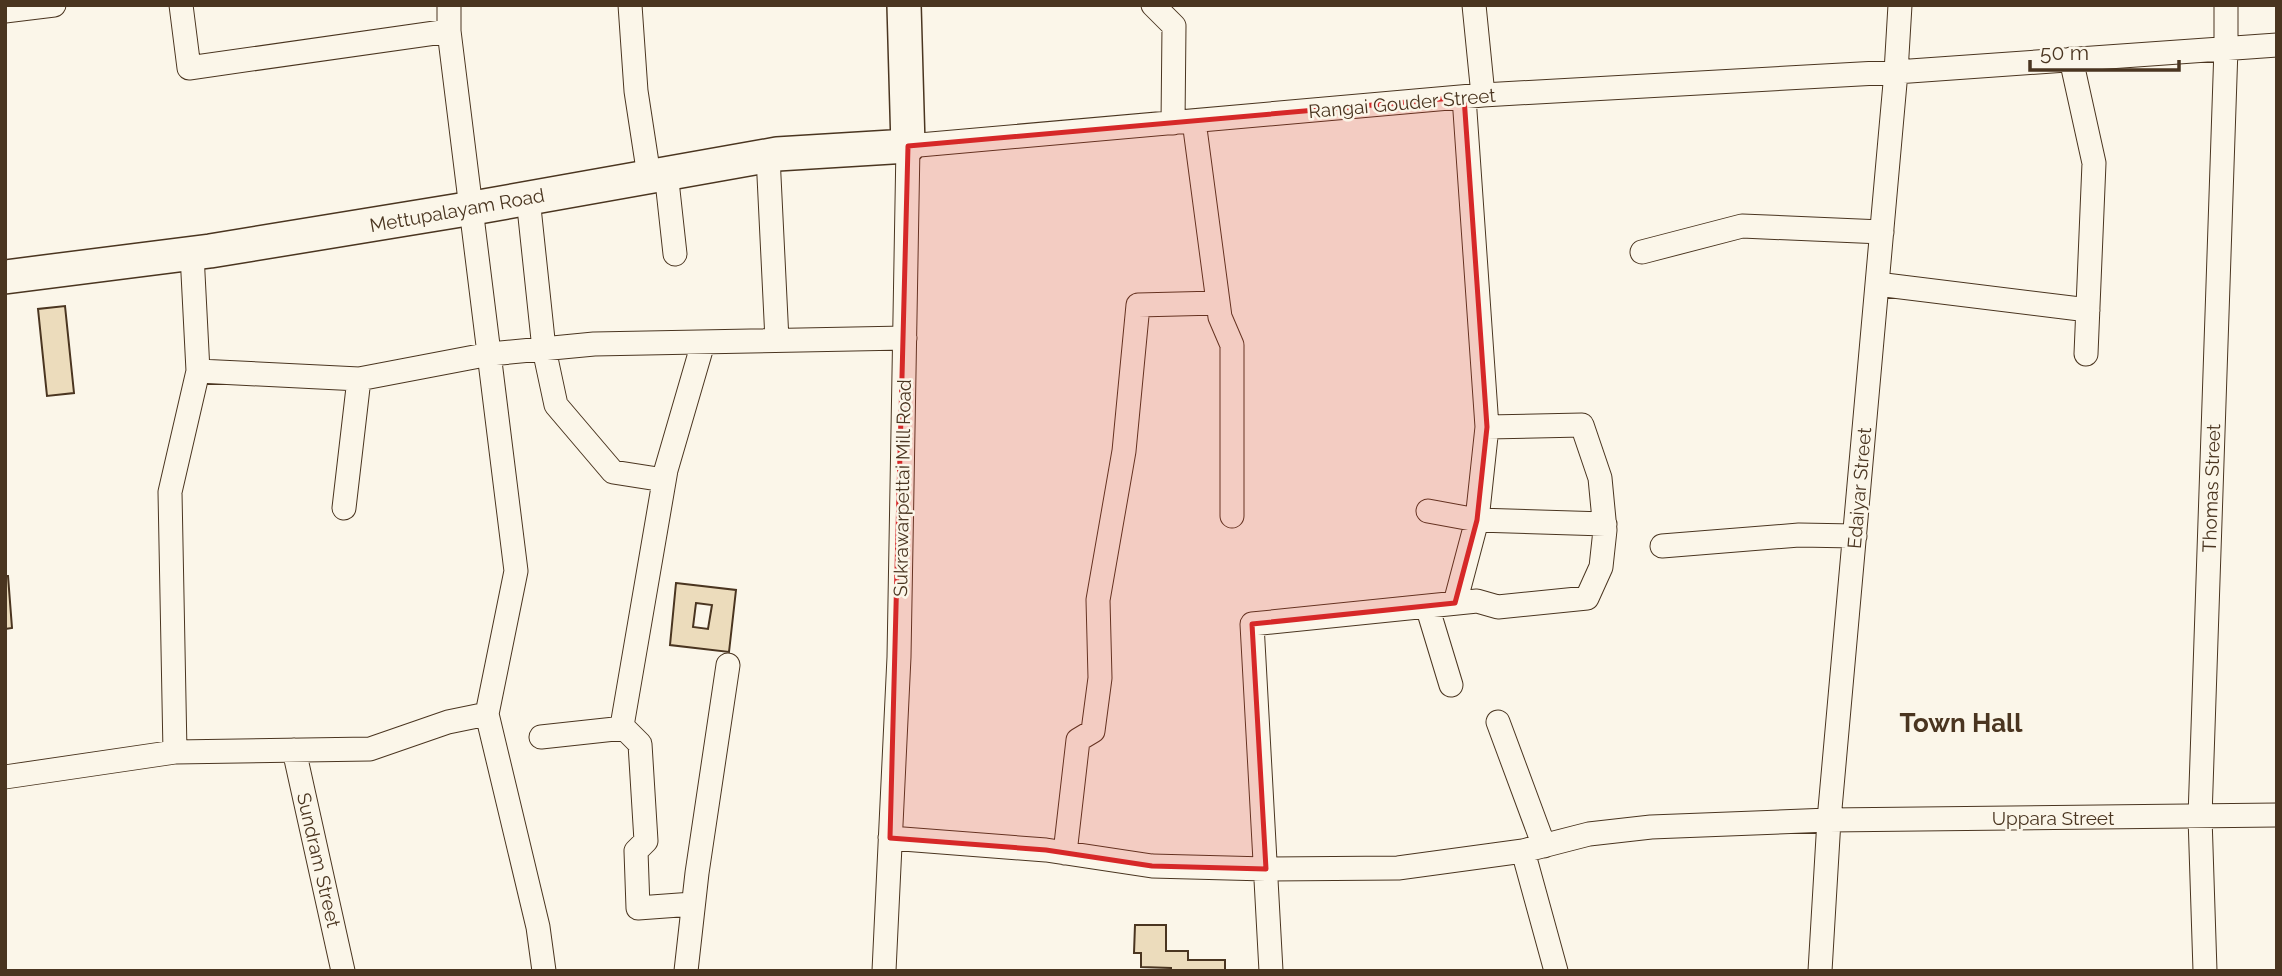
<svg xmlns="http://www.w3.org/2000/svg" width="2282" height="976" viewBox="0 0 2282 976" font-family="Raleway,sans-serif">
<style>
.building{fill:#ecdcbc;stroke:#4a3520;stroke-width:2;fill-rule:evenodd}
.lines{fill:none;stroke-linecap:round;stroke-linejoin:round}
.minor-casing{stroke:#4a3520;stroke-width:25}
.highway-casing{stroke:#4a3520;stroke-width:36}
.minor{stroke:#fbf6e9;stroke-width:23}
.highway{stroke:#fbf6e9;stroke-width:33}
.marked{fill:#d62828;fill-opacity:0.2;stroke:#d62828;stroke-width:5;stroke-linejoin:round}
.labels{text-anchor:middle;stroke-width:5;stroke-linejoin:round;paint-order:stroke}
.street-label{font-size:19px;fill:#4a3520;stroke:#fbf6e9}
.district-label{font-size:26px;font-weight:bold;fill:#4a3520;stroke:#fbf6e9}
</style>
<rect width="100%" height="100%" fill="#fbf6e9"/>
<!-- building -->
<path class="building" d="M65,306L74,393L47,396L38,309Z
M5,576H8L12,628L5,629Z
M676,583L736,590L729,652L670,645ZM696,603L712,605L708,629L693,627Z
M1135,925H1166V951H1188V960H1225V971H1171V968L1141,967V953H1134Z"/>
<g class="lines">
<!-- minor casing -->
<g class="minor-casing">
<path id="minor" d="M181,5L189,68L449,31
M449,5V31L516,571L487,714L538,927L544,971
M630,5L636,91L649,176
M1153,5L1174,26L1173,123
M1474,5L1483,95
M5,11L54,5
M2071,59L2094,163L2086,354
M1194,121L1220,317L1232,345V516
M768,156L777,340
M666,172L675,254
M528,198L544,349L556,405L613,472L664,480
M1642,252L1742,226L1882,232
M1877,284L2088,310
M198,371L359,379L344,508
M359,379L490,354L594,344L905,338
M1428,511L1477,520L1605,524
M1662,546L1799,535L1855,536
M1455,603L1477,520L1487,427L1464,97
M1427,606L1451,685
M1498,722L1544,846
M541,737L624,728
M294,750L343,971
M175,752L170,492L198,371L192,254
M5,777L175,752L370,749L448,722L487,714
M890,838L1046,850L1152,866L1266,869L1398,868L1523,851L1589,834L1651,827L1829,820L2277,815
M1523,851L1556,971
M1065,853L1078,740L1093,731L1100,678L1098,600L1124,451L1138,305L1218,303
M693,904L638,908L636,851L646,841L640,744L622,726L666,470L703,343
M686,971L697,873L728,665
M884,971L899,657L908,146L1483,95L1896,72L2277,45
M1271,971L1252,624L1477,601L1498,607L1587,598L1601,567L1605,530L1600,478L1582,425L1487,427
M1820,971L1829,820L1896,72L1900,5
M2205,971L2200,817L2226,48V5"/>
</g>
<!-- highway casing -->
<g class="highway-casing">
<path id="highway" d="M5,277L210,251L473,208L777,154L908,146L904,5"/>
</g>
<!-- minor -->
<use href="#minor" class="minor"/>
<!-- highway -->
<use href="#highway" class="highway"/>
</g>
<!-- marked area -->
<path class="marked" d="M1464,97L1487,427L1477,520L1455,603L1252,624L1266,869L1152,866L1046,850L890,838L908,146Z"/>
<g class="labels">
<!-- street labels -->
<g class="street-label">
<text transform="translate(1402 103) rotate(-5)" y="7">Rangai Gouder Street</text>
<text transform="translate(457 210) rotate(-10)" y="7">Mettupalayam Road</text>
<text transform="translate(902 488) rotate(-89)" y="7">Sukrawarpettai Mill Road</text>
<text transform="translate(1859 488) rotate(-85)" y="7">Edaiyar Street</text>
<text transform="translate(2211 488) rotate(-88)" y="7">Thomas Street</text>
<text x="2053" y="825">Uppara Street</text>
<text transform="translate(319 860) rotate(77)" y="7">Sundram Street</text>
</g>
<!-- district labels -->
<g class="district-label">
<text x="1961" y="732">Town Hall</text>
</g>
</g>
<!-- border -->
<rect width="2282" height="976" fill="none" stroke="#4a3520" stroke-width="14"/>
<!-- scale -->
<path d="M2030 60v10h149v-10" fill="none" stroke="#4a3520" stroke-width="3.5"/>
<text x="2040" y="60" font-size="21" fill="#4a3520" stroke="#fbf6e9" stroke-width="5" paint-order="stroke">50 m</text>
</svg>
